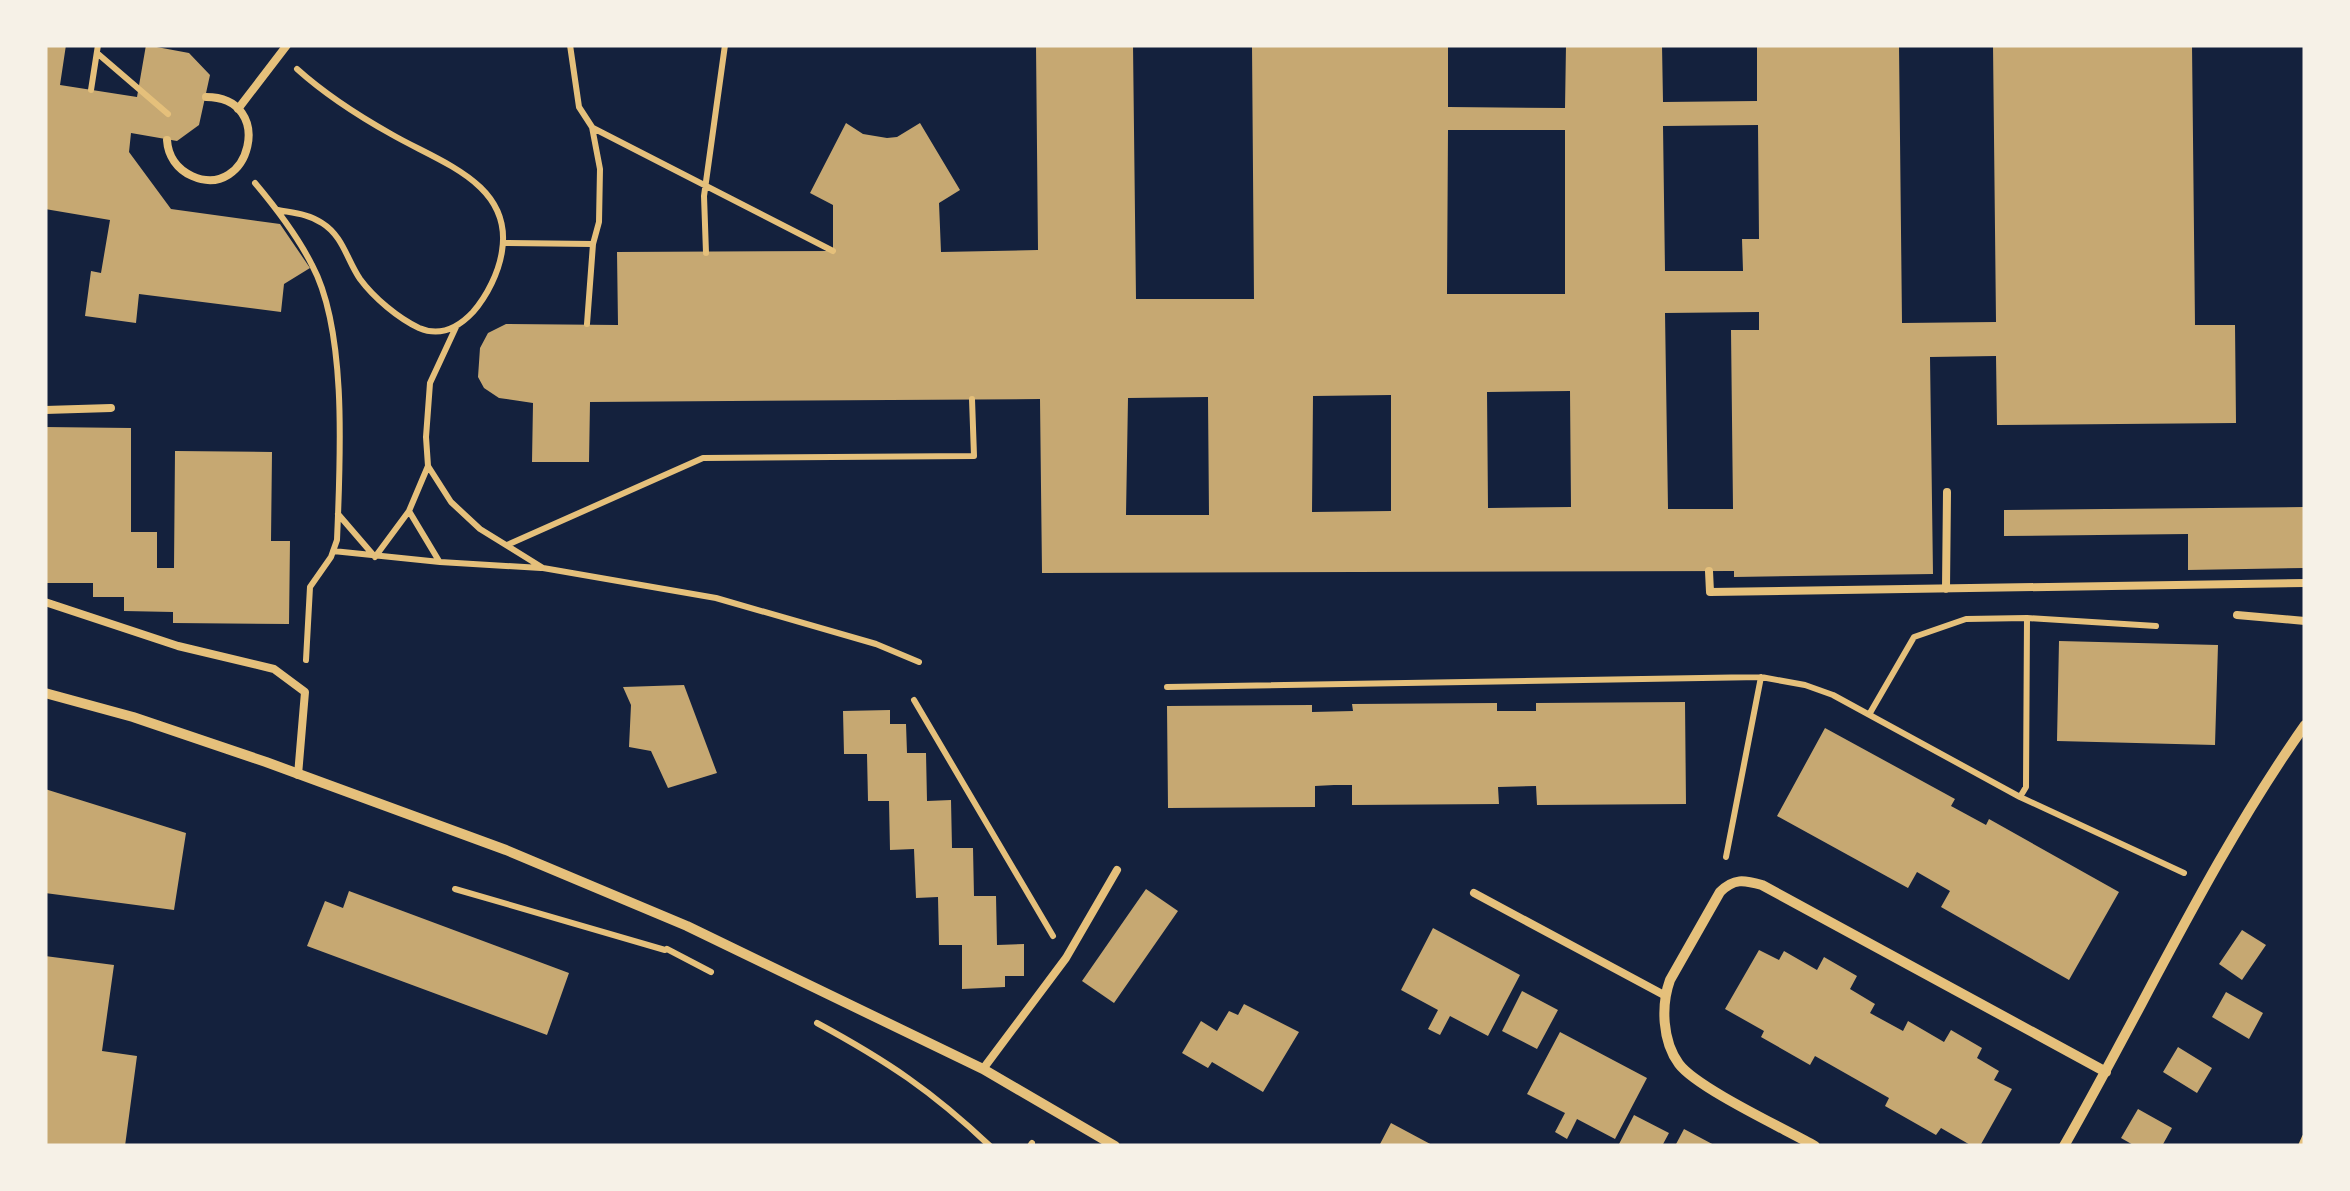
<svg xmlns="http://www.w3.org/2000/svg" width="2350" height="1191" viewBox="0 0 2350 1191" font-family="'IBM Plex Sans',sans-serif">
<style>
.building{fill:#c6a872;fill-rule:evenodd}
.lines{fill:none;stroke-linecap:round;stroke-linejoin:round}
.path{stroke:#e5c07b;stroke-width:6}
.service{stroke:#e5c07b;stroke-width:8}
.minor{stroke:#e5c07b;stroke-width:10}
</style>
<rect width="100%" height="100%" fill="#14213d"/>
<!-- building -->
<path class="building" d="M45,45H66L60,85L137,97L146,45L189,53L210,75L199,125L177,141L131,133L129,152L171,209L280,224L310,268L284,284L281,312L139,294L136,323L85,316L91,271L101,273L110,220L45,209Z
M1036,45H1133L1136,299H1254L1252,45H1448V107L1565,108L1566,45H1662L1663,102L1757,101V45H1899L1902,323L1996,322L1993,45H2192L2195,325H2235L2236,423L1997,425L1996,356L1930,357L1933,574L1734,577V571L1042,573L1040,399L590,402L589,462H532L533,403L499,398L484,388L478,377L480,348L488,333L506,324L618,325L617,252L833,251V205L810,193L846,123L863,134L887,138L897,137L920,123L960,190L939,203L941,252L1038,250ZM1758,125L1759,239H1742L1743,271H1665L1663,126ZM1448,130H1565V294H1447ZM1759,312V330H1731L1733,509H1668L1665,313ZM1570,391L1571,507L1488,508L1487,392ZM1391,395V511L1312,512L1313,396ZM1208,397L1209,515H1126L1128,398Z
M45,427L131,428V532H157V568H174L175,451L272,452L271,541H290L289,624L173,623V612L124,611V597H93V583H45Z
M2305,507V568L2188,570V534L2004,536V510Z
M2059,641L2218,645L2215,745L2057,741Z
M684,685L717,773L668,788L651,751L629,747L631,705L623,687Z
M1685,702L1686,804L1537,805L1536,786L1498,787L1499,804L1352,805V785H1334L1315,786V807L1168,808L1167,706L1312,705V712L1353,711L1352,704L1497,703V711H1536V703Z
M890,710V724H906L907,753H926L927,801L951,800L952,848H973L974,896H996L997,945L1024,944V976H1005V987L962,989V945H939L938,897L916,898L914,849L890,850L889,801H868L867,754H844L843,711Z
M1825,728L1955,799L1951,806L1986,825L1989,819L2119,892L2069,980L1941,907L1950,891L1917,872L1908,888L1777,816Z
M45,789L186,833L174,910L45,893Z
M1146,889L1178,911L1114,1003L1082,981Z
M349,891L569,973L547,1035L307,946L325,901L343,908Z
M1433,928L1520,975L1488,1036L1450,1016L1440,1035L1428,1029L1438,1010L1401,990Z
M2242,930L2266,945L2242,980L2219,964Z
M1759,950L1779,960L1784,951L1817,970L1824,957L1857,976L1850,989L1875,1004L1870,1013L1903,1031L1908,1021L1944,1042L1951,1030L1982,1048L1977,1058L1999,1071L1994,1080L2012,1089L1980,1146H1972L1941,1128L1936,1135L1885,1106L1889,1098L1815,1056L1810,1065L1761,1037L1764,1031L1725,1009Z
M45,956L114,965L102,1051L137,1056L125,1146H45Z
M1522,991L1558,1010L1537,1049L1502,1031Z
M2226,992L2263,1013L2249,1039L2212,1017Z
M1244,1004L1299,1032L1263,1092L1212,1062L1208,1068L1182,1053L1201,1021L1217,1031L1229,1011L1238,1015Z
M1560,1032L1647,1078L1615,1139L1577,1119L1567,1139L1555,1132L1565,1113L1527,1094Z
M2178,1047L2212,1068L2197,1093L2163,1072Z
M2138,1109L2172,1128L2162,1146H2135L2121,1138Z
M1634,1115L1669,1133L1662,1146H1618Z
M1391,1123L1434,1146H1379Z
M1684,1129L1716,1146H1675Z"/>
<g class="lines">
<!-- path -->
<path class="path" d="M570,45L579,107L592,127L600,169L599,222L593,244L587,324
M97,53L168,114
M91,90L98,45
M593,128L833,251
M255,183C276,208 297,235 312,265C348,332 340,464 337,540L331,557L310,587L306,660
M278,210C294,213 309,214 322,223C343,236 347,260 360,279C374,298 398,318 419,328C440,337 458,328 473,312C487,296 499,272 502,251C513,183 439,162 391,134C357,115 326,95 297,69
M504,243L592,244
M706,253L704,196L725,45
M456,327L430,383L426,437L428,466L451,502L480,529L543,568L716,598L876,644L919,662
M428,466L409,511L439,561
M338,514L375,557L409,511
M507,545L703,458L974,456L972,399
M333,551L440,562L541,568
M1167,687L1761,677L1805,685L1833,695L2020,797L2184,873
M914,700L1053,936
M1870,713L1914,637L1966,619L2027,618
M2020,797L2026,787L2027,618L2156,626
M1726,857L1761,677
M455,889L665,950
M667,949L711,972
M817,1023C887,1061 932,1091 990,1146
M1030,1146L1032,1143
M2301,1146L2305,1137"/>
<!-- service -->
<path class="service" d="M238,109L287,45
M167,140C168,156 177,169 192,176C250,202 277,97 206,97
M45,410L111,408
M1709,571L1710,592L2305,583
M1946,589L1947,492
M45,602L178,646L274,669L305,692L298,775
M2237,615L2305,621
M1474,893L1664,995
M983,1069L1066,958L1117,870"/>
<!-- minor -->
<path class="minor" d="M45,693L133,717L266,762L506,850L687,926L983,1069L1115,1146
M1815,1146C1785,1129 1697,1088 1679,1064C1662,1041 1661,1005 1670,980L1720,892C1734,878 1744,880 1762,885L2106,1072
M2064,1146C2144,1006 2212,857 2305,725"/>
</g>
<!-- border -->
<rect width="2350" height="1191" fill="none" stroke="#f6f1e7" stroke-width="95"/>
</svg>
